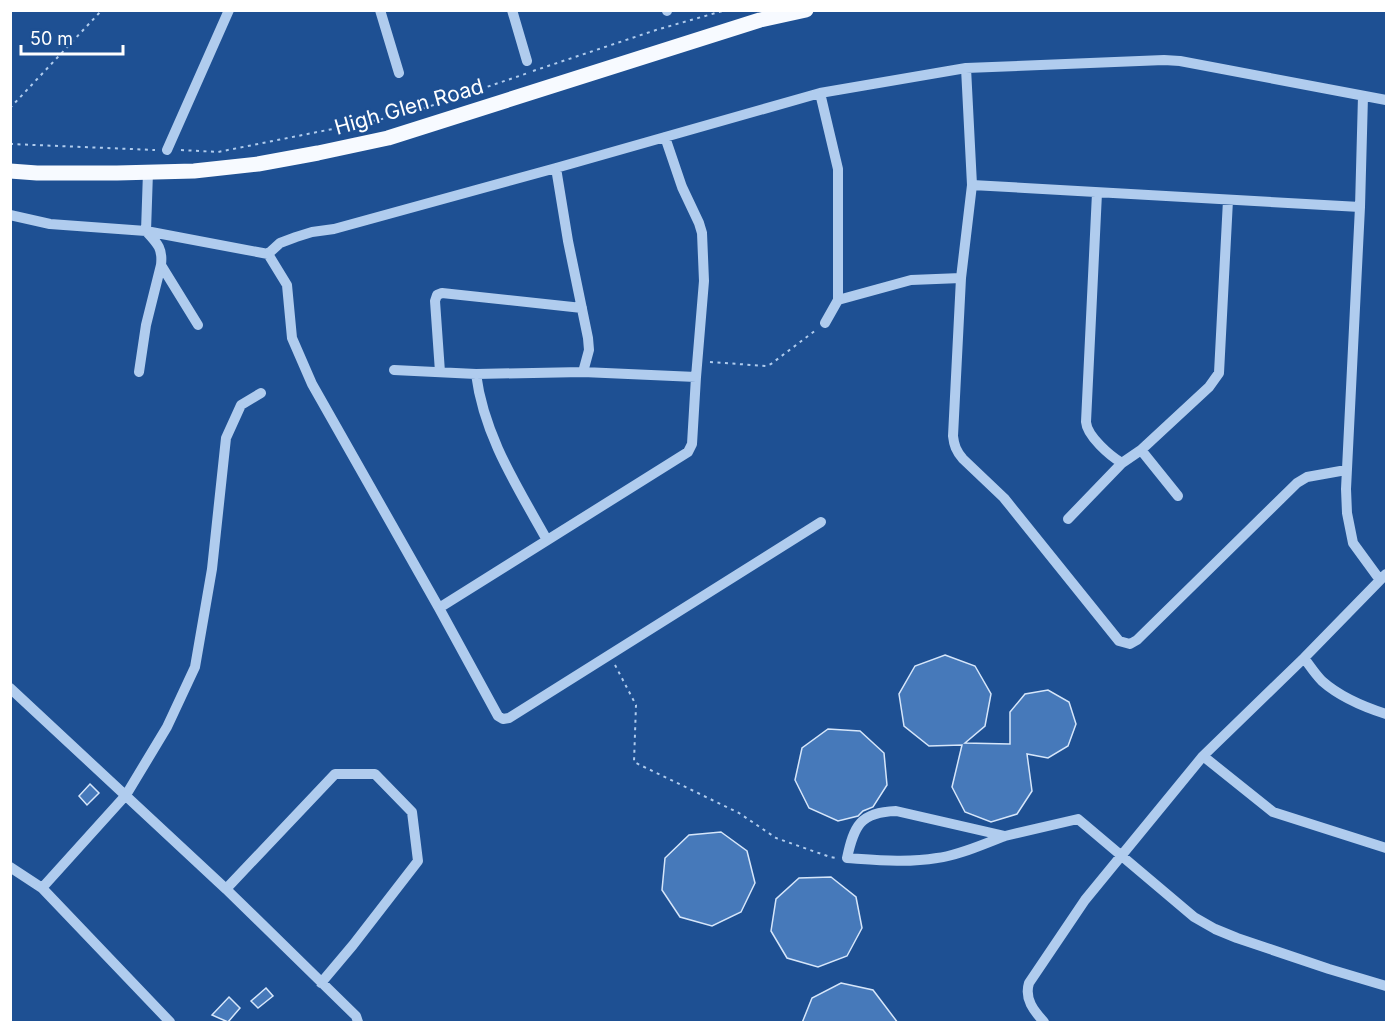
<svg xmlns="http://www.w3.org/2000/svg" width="1397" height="1033" viewBox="0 0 1397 1033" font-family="Inter,sans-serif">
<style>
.building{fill:#4679ba;stroke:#d6e6fa;stroke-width:1.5}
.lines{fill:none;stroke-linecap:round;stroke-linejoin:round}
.path{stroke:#b0ccee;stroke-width:2;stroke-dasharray:3 4.5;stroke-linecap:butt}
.minor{stroke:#b0ccee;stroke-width:10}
.major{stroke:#f7faff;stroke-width:15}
.labels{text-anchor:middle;stroke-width:4.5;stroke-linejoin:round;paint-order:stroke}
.street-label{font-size:21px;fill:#fff;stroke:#1e5093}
</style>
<rect width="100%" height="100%" fill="#1e5093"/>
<!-- building -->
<path class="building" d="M945,655L975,666L991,694L985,726L965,743L1010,744V712L1025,694L1048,690L1069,702L1076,724L1068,746L1048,758L1027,754L1032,791L1017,814L991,822L965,812L952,787L962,745L929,746L904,726L899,694L915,666Z
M828,729L860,731L884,753L887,785L873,807L863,811L858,816L838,821L809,808L795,780L802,748Z
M90,784L99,793L87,805L79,796Z
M721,832L747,851L755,883L741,912L712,926L680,917L662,890L665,858L689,835Z
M831,877L856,897L862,928L847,956L818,967L787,958L771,931L776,899L799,878Z
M841,983L873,990L898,1023H802L812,998Z
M266,988L273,996L258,1008L251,1001Z
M229,997L240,1008L228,1022L212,1015Z"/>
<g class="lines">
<!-- path -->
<path class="path" d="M533,71L656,30L726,10
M10,108L102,10
M10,144L155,150
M181,150L218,152L407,114L528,73
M710,362L766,366L771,364L816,330
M615,665L636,705L634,762L739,813L776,838L830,857L837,858"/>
<!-- minor -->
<path class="minor" d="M380,10L399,73
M512,10L527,61
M667,10V11
M966,68L972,185L961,278L953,436C954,445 956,451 963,459L1004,498L1119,641L1130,644L1137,640L1297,483L1307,477L1346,470
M820,93L838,169V300L825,323
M1363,96L1360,207L1346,489L1347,513L1353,543L1380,580
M665,137L682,187L699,223L702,233L704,281L696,377
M167,150L229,10
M556,168L568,241L588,338L589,350L583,372
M972,185L1360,207
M1097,193L1086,422C1087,436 1110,456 1122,463L1141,450L1209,387L1219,373L1228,200
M10,215L50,224L146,231L268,254
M161,265L198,325
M838,300L911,280L961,278
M394,370L476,374L583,372L696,377L692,444L688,452L439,608
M139,372L146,325L161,265C163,248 157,243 146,231L148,172
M440,372L435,301L437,295L442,293L582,308
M476,374C484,436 517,486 547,540
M1141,450L1178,496
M1068,519L1122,463
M821,522L509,718L503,719L498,716L439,608L312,384L292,338L287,285L268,254L280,243L296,237L312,232L334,229L556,168L820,93L966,68L1164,60L1180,61L1386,100
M1304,658C1310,666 1315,674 1322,681C1340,697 1364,707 1386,714
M10,688L226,889L356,1016L358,1022
M1203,756L1273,812L1386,848
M1005,836C983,844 960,855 937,858C907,863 877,860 847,858C854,826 860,812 896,811L1005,836L1078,819L1194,917L1215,929L1237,938L1329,969L1386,986
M10,867L42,888L170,1022
M42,888L126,795L167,727L195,667L212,569L226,438L241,405L261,393
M226,889L335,774H375L412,812L418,861L353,945L321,983
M1044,1022C1034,1011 1024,999 1029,983L1085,900L1203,756L1304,658L1386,574"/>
<!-- major -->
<path class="major" d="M10,171L37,173H117L194,171L258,164L318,153L388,138L760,20L806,10"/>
</g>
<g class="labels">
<!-- street labels -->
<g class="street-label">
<text transform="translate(409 107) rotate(-16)" y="7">High Glen Road</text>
</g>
</g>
<!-- border -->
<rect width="1397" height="1033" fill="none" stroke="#ffffff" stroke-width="24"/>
<!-- scale -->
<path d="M21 45v9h102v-9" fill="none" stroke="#ffffff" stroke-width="3"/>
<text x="30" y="45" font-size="18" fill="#ffffff" stroke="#1e5093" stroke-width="4.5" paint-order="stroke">50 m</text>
</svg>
